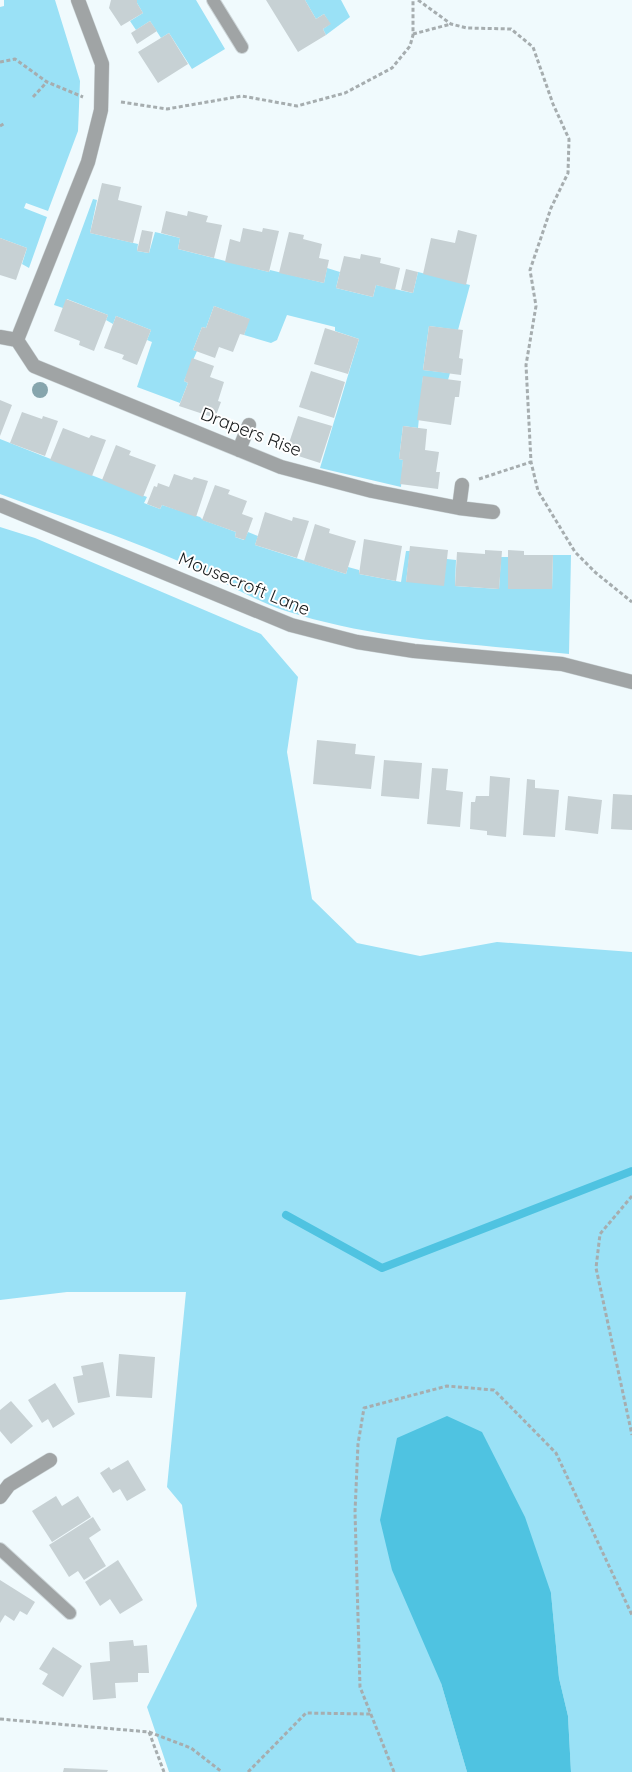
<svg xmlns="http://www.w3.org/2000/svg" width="632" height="1772" viewBox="0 0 632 1772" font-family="Quicksand,sans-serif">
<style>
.green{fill:#9ae1f6}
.water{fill:#4fc3e1}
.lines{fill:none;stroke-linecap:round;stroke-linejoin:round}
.stream{stroke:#4fc3e1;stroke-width:8}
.building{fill:#c7d1d4}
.service-casing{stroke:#cdd6d9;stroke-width:14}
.minor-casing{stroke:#cdd6d9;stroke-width:15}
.path{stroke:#a6adaf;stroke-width:3;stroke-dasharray:4 2.5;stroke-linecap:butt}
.service{stroke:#a0a4a5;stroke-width:12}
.minor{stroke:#a0a4a5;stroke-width:14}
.tree{fill:#86a5ad}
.labels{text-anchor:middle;stroke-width:4;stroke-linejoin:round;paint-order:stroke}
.street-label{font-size:18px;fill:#16191a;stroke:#fff}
</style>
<rect width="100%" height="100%" fill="#f0fafd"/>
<!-- green -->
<path class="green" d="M4,0H55L80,81L78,131L48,211L26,203L24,208L47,217L29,268L22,264L27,248L0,238V7L4,6Z
M137,0H196L225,49L192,69L169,33L161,38L150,21L136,30L130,21L143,13L137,3Z
M305,0H341L350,17L326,35L323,29L330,24L324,14L316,19Z
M93,199L97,200L90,233L138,244L137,251L149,253L155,232L180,238L178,249L269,272L270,270L324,283L327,268L340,272L336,288L373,297L376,285L413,293L418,272L470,285L458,330L429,326L423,370L450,373L448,380L423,377L418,428L403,426L399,459L403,460L401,487L320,468L359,339L335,331V327L287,315L277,340L271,343L244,335L249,319L214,306L206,328L202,327L193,350L197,351L184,381L188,383L180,403L137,387L152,342L147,340L151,330L116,316L113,324L106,320L108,315L67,299L63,308L54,305Z
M0,439L147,497L144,503L160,509L162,505L200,517L203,520L236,532L235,537L244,540L248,532L258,536L255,545L346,574L348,567L359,570V574L401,582L406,551H410L406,582L447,559L456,560L455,586L499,589L501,557H508V589H552L553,555H571L569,654C477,644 374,640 286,611C250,599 218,578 183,563C124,537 61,517 0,494Z
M0,527L35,538L261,634L298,677L287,752L312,899L357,943L420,956L497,942L632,952V1772H571L568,1716L559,1678L551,1593L441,1683L467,1772H169L147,1707L197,1606L182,1505L167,1487L186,1292H67L0,1300Z"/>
<!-- water -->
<path class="water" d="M447,1416L482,1432L525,1517L551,1593L559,1678L568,1716L571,1772H467L441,1683L392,1570L380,1520L397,1438Z"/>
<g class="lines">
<!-- stream -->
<path class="stream" d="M286,1215L382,1268L632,1171"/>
</g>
<!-- building -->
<path class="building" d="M111,0H137V3L143,13L121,26L109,8Z
M266,0H305L316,19L324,14L331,24L323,29L326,35L298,52Z
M150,21L157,31L137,44L131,33Z
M169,33L188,64L158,83L138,52Z
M102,183L121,187L118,200L142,206L133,243L90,233Z
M166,211L187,216L188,211L208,216L206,222L222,225L214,258L178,249L180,238L161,233Z
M243,228L262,232L263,228L279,231L269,272L225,262L230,239L240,242Z
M142,230L153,232L149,253L137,251Z
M458,230L477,235L466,285L423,274L431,238L455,243Z
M289,232L304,235L303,239L322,244L319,258L329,260L324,283L279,273Z
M0,238L27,248L16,280L0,275Z
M361,254L381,258L380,263L400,268L395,290L376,285L373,297L336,288L344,256L360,259Z
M406,269L418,272L413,293L401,290Z
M66,299L108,315L94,351L79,345L80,341L54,331Z
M214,306L250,319L244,335L240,334L233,352L219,347L215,358L193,350L202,327L206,328Z
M116,316L151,330L137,365L122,359L124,355L104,348Z
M429,326L463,330L459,358L463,359L461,375L423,370Z
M325,328L359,339L348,374L314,364Z
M192,358L214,366L210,377L224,382L218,401L221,402L215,418L179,406L188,383L184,381Z
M311,371L345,382L334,418L299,407Z
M423,376L461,381L459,397H455L451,425L417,420Z
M0,400L12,405L0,436Z
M22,412L42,419L43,416L58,421L45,456L10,443Z
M298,416L332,426L320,463L286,452Z
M403,426L427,429L425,450L439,452L436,472H440L438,489L400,484L403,460L399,459Z
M63,428L89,438L91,435L106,440L92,476L50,460Z
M116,445L131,451L129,455L156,465L143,497L102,480Z
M174,474L192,480L194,477L208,481L196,517L162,505L160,509L147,504L154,486L157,487L158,483L169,487Z
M215,485L230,490L228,494L247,501L242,514L253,518L245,540L235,537L236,532L202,520Z
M265,512L292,521L293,517L309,521L297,558L255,545Z
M315,524L330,529L329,533L356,541L346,574L304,561Z
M364,539L402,546L396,581L359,574Z
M410,546L448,550L444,586L406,582Z
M485,550L502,551L499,589L455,586L457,552L485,554Z
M508,550L524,551V555H553L552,589H508Z
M317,740L356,744L355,754L375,756L371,789L313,784Z
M384,760L422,763L419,799L381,796Z
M432,768L448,769L446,790L463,792L460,827L427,824Z
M490,776L510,778L506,837L487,835V831L470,829L471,802H475L476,796H489Z
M527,779L535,780V788L559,790L555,837L523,835Z
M613,794L632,795V830L611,829Z
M568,796L602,800L598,834L565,830Z
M119,1354L155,1357L152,1398L116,1396Z
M103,1362L110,1397L78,1403L73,1377L83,1375L81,1366Z
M55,1383L75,1414L53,1428L48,1419L42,1423L28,1400Z
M11,1401L33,1426L11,1444L0,1431V1410Z
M128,1460L146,1490L127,1501L120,1489L113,1493L100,1473L109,1467L111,1470Z
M56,1496L62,1506L78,1496L91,1517L52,1542L32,1511Z
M93,1517L101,1530L89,1538L106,1566L84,1580L78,1571L69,1577L49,1545Z
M118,1560L143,1600L120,1614L110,1599L100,1606L85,1582Z
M0,1580L35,1602L27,1615L20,1611L14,1621L5,1615L0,1623Z
M133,1640L134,1646L147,1645L149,1673H138V1682L115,1683L116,1698L93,1700L90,1663L110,1661L109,1642Z
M53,1647L82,1666L63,1697L42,1684L48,1674L39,1669Z
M64,1768L108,1770L107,1772H63Z"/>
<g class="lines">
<!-- service casing -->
<g class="service-casing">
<path id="service" d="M213,0L242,47
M0,1549L70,1613"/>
</g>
<!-- minor casing -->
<g class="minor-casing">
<path id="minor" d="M0,337L17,340L34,366L281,467L372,491L459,508L493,512
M17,340L88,162L101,110L102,64L78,0
M239,450L249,425
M0,505L291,625L357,642L414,651L562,664L632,682
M459,508L462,485
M0,1497L9,1485L50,1460"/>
</g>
<!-- path -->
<path class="path" d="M418,0L451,24L467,28L511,29L533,47L553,104L569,139L568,173L551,208L530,270L536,306L526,365L531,462L538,491L575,552L596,573L632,602
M413,34L451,24
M0,62L15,59L47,82L83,97
M33,97L47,82
M121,102L167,109L242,96L297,106L345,93L392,68L410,46L413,35V0
M0,126L5,123
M479,479L531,462
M632,1196L600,1234L596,1268L632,1435
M0,1719L149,1732L191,1748L222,1772
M149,1732L164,1772
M248,1772L306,1713L371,1714
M394,1772L360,1687L355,1512L358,1444L364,1408L447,1386L494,1390L556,1453L632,1615"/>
<!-- service -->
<use href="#service" class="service"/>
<!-- minor -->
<use href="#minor" class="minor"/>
</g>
<!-- trees -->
<circle class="tree" cx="40" cy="390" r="8"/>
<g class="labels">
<!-- street labels -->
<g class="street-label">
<text transform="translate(251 432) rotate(21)" y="6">Drapers Rise</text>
<text transform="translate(244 584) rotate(22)" y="6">Mousecroft Lane</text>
</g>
</g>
</svg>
